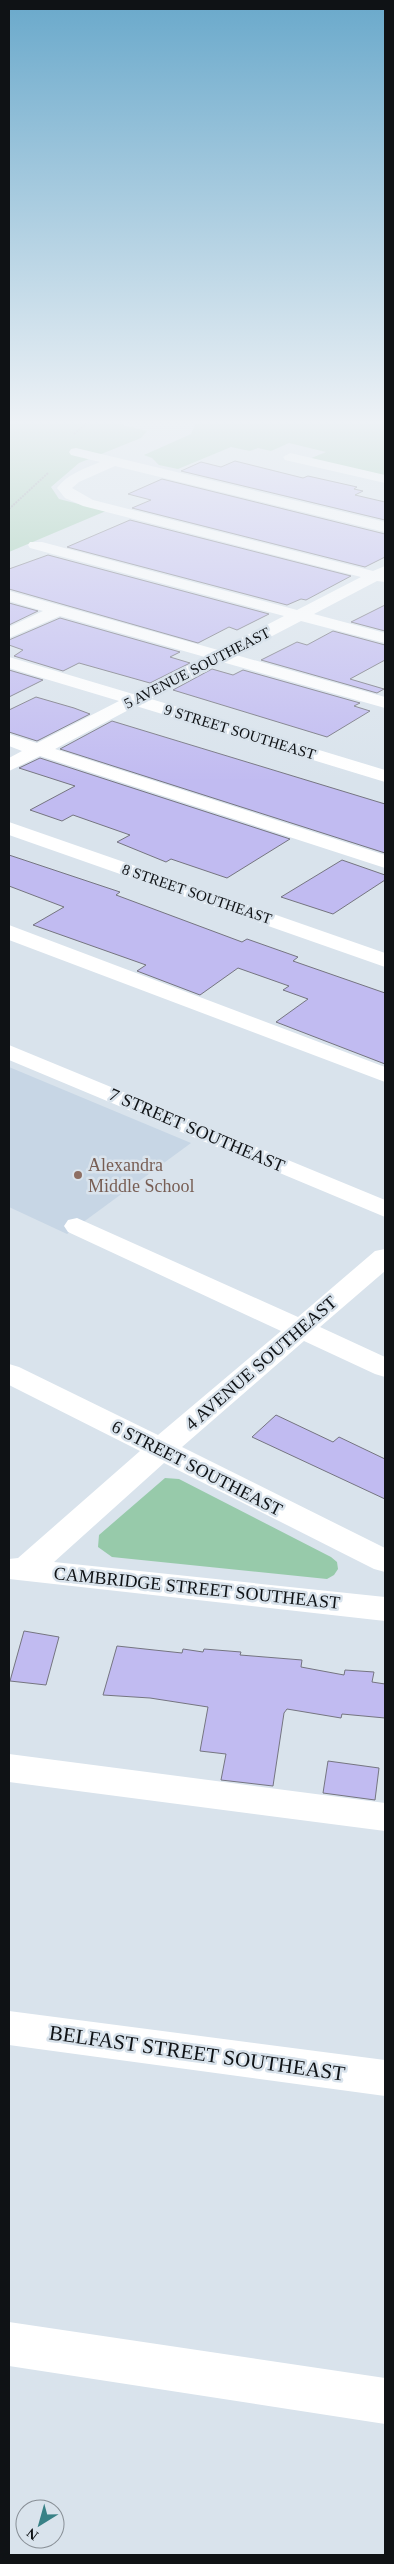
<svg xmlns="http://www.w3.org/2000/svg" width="394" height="2564" viewBox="0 0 394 2564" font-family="'Times New Roman',serif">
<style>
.built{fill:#c7d6e5}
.green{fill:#97caaa}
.building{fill:#c1bbf1;stroke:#757580}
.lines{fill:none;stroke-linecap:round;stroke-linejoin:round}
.path{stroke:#8b9399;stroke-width:2;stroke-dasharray:2 1;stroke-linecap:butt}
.minor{fill:#fff;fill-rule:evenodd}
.education-dot{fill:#8d6e63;stroke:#d9e3ec;stroke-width:2}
.labels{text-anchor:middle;stroke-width:5;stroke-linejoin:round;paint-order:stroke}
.far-street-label{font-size:15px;fill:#0f1215;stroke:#d9e3ec}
.street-label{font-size:18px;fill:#0f1215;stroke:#d9e3ec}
.education-label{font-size:18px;fill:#785e54;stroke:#d9e3ec;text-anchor:start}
.near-street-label{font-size:21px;fill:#0f1215;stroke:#d9e3ec}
</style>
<rect width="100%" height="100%" fill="#d9e3ec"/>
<!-- built -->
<path class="built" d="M9,1067L191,1143L67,1234L9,1207Z"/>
<!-- green -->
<path class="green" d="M9,423H115L147,431L141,438L79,463L51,487L59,499L106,511L9,552Z
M196,423H385V477L309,459L326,452L289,443L271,451L258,448L250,451L231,447L178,469L159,465L152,458L144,455L191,434Z
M165,1478L179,1479L331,1557L337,1562L338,1569L334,1575L327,1579L112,1557L98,1547L99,1535Z"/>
<!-- building -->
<path class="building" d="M235,461L303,478L308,476L357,487L354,489L363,491L355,495L385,502V520L181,471L201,462L221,467Z
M162,479L385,534V557L365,567L132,508L151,500L128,494Z
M130,520L351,576L306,600L301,599L287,605L67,547Z
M48,555L269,614L237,630L229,627L198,643L9,589V569Z
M9,603L38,611L9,625Z
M385,605V631L351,622Z
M60,618L180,652L170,657L190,663L150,683L79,663L63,671L14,656L23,650L9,645V640Z
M333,631L385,645V660L350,679L384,689L377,693L261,660L297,642L307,645Z
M212,669L233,675L243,670L360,703L354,706L370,711L327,737L173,690Z
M9,670L43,680L9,697Z
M36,697L74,708L90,714L37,741L9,732V710Z
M112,721L385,804V853L60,749Z
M40,758L290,839L227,878L171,859L166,862L117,842L130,835L73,815L62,821L30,810L75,786L19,768Z
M9,855L120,892L116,895L242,942L247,939L298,957L293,961L385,993V1064L276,1022L308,999L283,990L289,986L238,968L200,995L137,971L146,965L33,925L64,907L9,886Z
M342,860L385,875V880L333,914L281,897Z
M276,1415L333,1442L339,1437L385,1459V1499L252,1437Z
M24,1631L59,1637L46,1685L10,1681Z
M117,1646L182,1653L183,1649L203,1652L204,1649L241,1652L240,1655L302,1660L301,1667L344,1675L345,1670L374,1672L372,1682L385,1684V1718L342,1714L341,1718L287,1709L284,1713L273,1786L221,1780L226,1754L200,1751L208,1707L150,1698L103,1695Z
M328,1761L379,1768L375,1800L323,1793Z"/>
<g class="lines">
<!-- path -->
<path class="path" d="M74,434L87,423
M9,509L48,473"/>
<!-- minor -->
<path class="minor" d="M76,448L385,522V532L115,466L79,482L72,488L93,500L373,571L385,566V582L377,581L314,614L385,633V643L301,621L236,655L385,697V708L222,662L151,699L385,770V782L136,706L55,749L385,855V868L40,756L9,771V758L22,751L9,746V734L37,743L119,701L9,668V657L133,694L205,657L60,616L9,638V627L43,611L9,601V591L218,650L284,616L30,548L28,545L30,542H42L297,610L361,577L83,506L65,498L57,488C67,474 84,469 100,462L71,455L69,452L71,449Z
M290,453L385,475V483L285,460L283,457Z
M9,822L385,953V967L9,835Z
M9,925L385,1067V1082L9,940Z
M9,1045L385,1200V1217L9,1060Z
M77,1218L298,1317L375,1251L385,1249V1271L320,1327L385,1357V1377L375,1374L304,1341L182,1447L385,1548V1572L374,1569L164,1463L54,1562L385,1597V1621L9,1579V1559L18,1558L140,1451L9,1385V1364L19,1367L158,1435L281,1331L68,1232L64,1226L68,1220Z
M9,1754L385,1803V1831L9,1782Z
M9,2011L385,2060V2096L9,2045Z
M9,2322L385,2378V2424L9,2366Z"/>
</g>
<!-- sky -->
<linearGradient id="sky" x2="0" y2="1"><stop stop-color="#6aa9cb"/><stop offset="0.54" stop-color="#eef2f6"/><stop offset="1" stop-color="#eef2f6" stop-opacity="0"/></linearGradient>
<rect width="394" height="782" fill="url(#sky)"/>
<!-- markers -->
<circle class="education-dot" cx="78" cy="1175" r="5"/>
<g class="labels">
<!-- far-street labels -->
<g class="far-street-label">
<text transform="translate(197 668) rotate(-27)" y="5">5 AVENUE SOUTHEAST</text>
<text transform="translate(240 732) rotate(17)" y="5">9 STREET SOUTHEAST</text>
<text transform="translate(197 894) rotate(19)" y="5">8 STREET SOUTHEAST</text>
</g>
<!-- street labels -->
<g class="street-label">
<text transform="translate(197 1130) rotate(23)" y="6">7 STREET SOUTHEAST</text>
<text transform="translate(261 1363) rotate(-41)" y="6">4 AVENUE SOUTHEAST</text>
<text transform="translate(197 1468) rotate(27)" y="6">6 STREET SOUTHEAST</text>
<text transform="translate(197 1588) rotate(6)" y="6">CAMBRIDGE STREET SOUTHEAST</text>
</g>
<!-- education labels -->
<g class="education-label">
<text x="88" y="1171">Alexandra<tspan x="88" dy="21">Middle School</tspan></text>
</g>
<!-- near-street labels -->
<g class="near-street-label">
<text transform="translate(197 2053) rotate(8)" y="7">BELFAST STREET SOUTHEAST</text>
</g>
</g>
<!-- border -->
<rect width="394" height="2564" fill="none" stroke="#0f1215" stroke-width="20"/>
<!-- north arrow -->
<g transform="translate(40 2524) rotate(217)"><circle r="24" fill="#d9e3ec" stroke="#888f96"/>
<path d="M0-4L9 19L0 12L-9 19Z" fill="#398186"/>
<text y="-8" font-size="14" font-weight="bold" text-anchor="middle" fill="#0f1215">N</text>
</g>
</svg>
